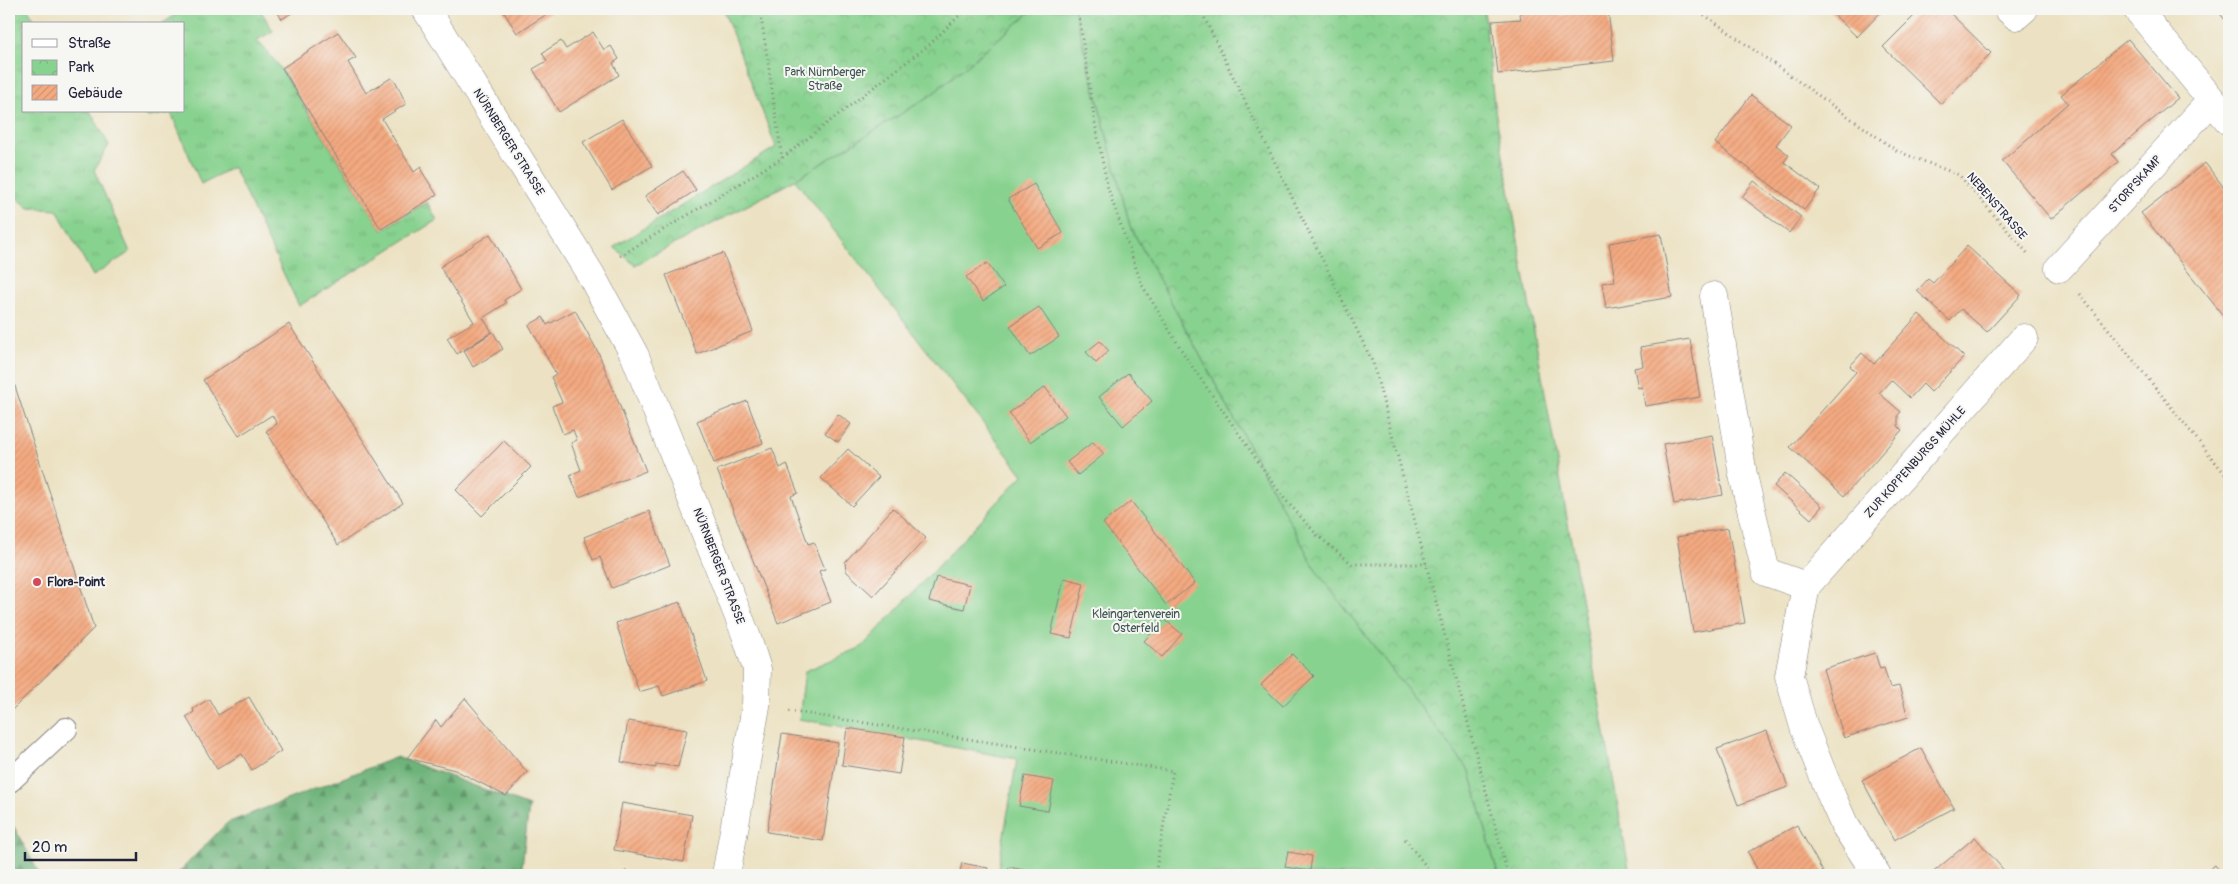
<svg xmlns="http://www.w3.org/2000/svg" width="2238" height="884" viewBox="0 0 2238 884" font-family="Pangolin,sans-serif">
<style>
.grass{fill:url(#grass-tufts);stroke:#557a65}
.forest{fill:url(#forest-firs);stroke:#486b5a}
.park{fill:url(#park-crowns);stroke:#557a65}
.garden{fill:#88d28f;stroke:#557a65}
.building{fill:url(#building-hatch)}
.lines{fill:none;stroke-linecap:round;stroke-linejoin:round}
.service-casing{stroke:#87827f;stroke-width:24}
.minor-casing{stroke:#87827f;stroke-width:29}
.path{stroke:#87827f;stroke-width:3;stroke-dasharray:1 4;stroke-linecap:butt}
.service{stroke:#fff;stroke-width:22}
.minor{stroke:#fff;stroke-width:28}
.poi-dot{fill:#d1495b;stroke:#f6f6f2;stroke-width:2}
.labels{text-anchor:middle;stroke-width:4;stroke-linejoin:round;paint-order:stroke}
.park-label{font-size:12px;fill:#415754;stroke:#f6f6f2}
.street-label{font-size:12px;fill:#22223b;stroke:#f6f6f2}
.poi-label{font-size:12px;font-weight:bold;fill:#22223b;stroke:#f6f6f2;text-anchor:start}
</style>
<defs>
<pattern id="grass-tufts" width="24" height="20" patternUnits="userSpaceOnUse" patternTransform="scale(1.25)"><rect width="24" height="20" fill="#88d28f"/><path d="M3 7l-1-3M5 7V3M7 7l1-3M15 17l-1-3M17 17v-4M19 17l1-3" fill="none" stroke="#75b47c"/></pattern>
<pattern id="forest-firs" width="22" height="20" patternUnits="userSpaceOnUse" patternTransform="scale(1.25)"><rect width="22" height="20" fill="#6eb47a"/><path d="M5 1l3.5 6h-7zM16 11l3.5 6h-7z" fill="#5a9265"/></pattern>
<pattern id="park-crowns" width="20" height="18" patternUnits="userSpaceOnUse" patternTransform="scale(1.25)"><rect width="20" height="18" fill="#88d28f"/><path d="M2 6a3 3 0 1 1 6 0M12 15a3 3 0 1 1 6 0" fill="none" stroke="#75b47c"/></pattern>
<pattern id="building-hatch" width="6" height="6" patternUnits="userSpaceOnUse" patternTransform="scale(1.25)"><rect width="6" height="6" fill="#f4aa81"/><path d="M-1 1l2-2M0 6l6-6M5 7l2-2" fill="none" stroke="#d19270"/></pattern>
</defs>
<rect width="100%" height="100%" fill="#f6f6f2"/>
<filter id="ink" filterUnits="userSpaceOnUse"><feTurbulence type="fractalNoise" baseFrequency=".02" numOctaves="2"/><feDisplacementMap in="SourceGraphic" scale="10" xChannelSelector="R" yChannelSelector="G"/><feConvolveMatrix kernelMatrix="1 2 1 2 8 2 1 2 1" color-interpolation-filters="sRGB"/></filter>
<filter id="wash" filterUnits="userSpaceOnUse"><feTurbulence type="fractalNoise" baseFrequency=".0096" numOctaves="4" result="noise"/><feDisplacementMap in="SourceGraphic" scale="20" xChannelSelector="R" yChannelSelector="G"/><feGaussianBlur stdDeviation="1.12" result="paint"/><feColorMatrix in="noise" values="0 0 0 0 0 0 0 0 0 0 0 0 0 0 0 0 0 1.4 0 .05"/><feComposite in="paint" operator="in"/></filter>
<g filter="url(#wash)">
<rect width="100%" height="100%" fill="#ece2c3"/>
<!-- grass -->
<path class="grass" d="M9,9H28L37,24H24V111H90L109,145L94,170L130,252L93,276L57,210L29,208L9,191Z
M185,9H260L273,31L257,40L279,66L382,230L427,202L437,220L299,306L233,167L201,184L171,113L149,117L138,111H184V24H161Z"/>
<!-- forest -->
<path class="forest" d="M397,757L529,806L521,875H176L227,823Z
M9,821L14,827L40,875H9Z"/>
<!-- park -->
<path class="park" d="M723,9H1034L930,96L795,180L635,265L614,247L776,147Z
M1074,9H1484L1494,104L1630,875H1498L1470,772L1317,572L1130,226Z"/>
<!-- garden -->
<path class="garden" d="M1034,9H1074L1130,226L1317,572L1470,772L1498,875H997L1017,759L799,719L805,671L862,647L1023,475L795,180L930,96Z"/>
<g id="blocks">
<!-- building -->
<path class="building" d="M275,9H298L282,19Z
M502,9H555L517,33Z
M1519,9H1557L1558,15L1608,10L1614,61L1498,74L1492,21L1521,19Z
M1828,9H1884L1857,37Z
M1921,9H1946L1991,53L1941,104L1883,47Z
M2216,9H2229V25L2222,16Z
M338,32L356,58L348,62L366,93L391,78L396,82L406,104L382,119L414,172L422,166L421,170L437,195L381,229L282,68Z
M593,32L604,50L611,46L619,59L613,63L619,75L559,112L533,69L547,61L542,53L561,41L566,49Z
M2128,39L2178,98L2112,154L2118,162L2051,219L2002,161L2068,103L2061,95Z
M1751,95L1791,125L1776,145L1789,155L1784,162L1820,189L1804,210L1715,143Z
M622,119L652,166L612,190L583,142Z
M2205,163L2229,194V323L2141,213Z
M683,171L696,190L658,215L645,196Z
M1754,181L1801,217L1789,233L1742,197Z
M1034,184L1063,233L1037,248L1008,199Z
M490,234L521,289L504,300L506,303L483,318L492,332L457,354L447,338L474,322L440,267Z
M1661,234L1672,297L1606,308L1602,283L1615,281L1609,243Z
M1967,246L2021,295L1987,332L1961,309L1950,321L1917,291L1928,279L1933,283Z
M723,253L753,331L697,354L666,275Z
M987,263L1004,287L983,301L966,277Z
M1039,307L1059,337L1030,356L1010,326Z
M575,310L599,354L646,471L579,497L570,475L581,470L571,443L577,440L573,430L563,434L552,406L562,402L551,377L556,374L529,325L543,317L547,325Z
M1919,314L1964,357L1931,392L1923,384L1910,398L1891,380L1879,393L1901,412L1898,415V426L1902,430L1844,496L1790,447L1856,372L1850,366L1862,353L1874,364Z
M289,324L403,503L338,545L266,431L277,424L272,415L239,436L203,380Z
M493,332L503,349L473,367L464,351Z
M1690,339L1700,397L1645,406L1642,387L1638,388L1634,368L1643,366L1640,347Z
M1100,341L1109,351L1096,363L1086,352Z
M9,368L94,628L9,713Z
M1128,373L1152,401L1123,426L1099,397Z
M1045,387L1066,416L1030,442L1009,413Z
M747,401L763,443L714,463L697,421Z
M838,414L851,424L838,442L825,433Z
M1712,435L1723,495L1674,504L1663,444Z
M504,441L531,467L482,516L456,490Z
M1093,442L1104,454L1078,475L1067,462Z
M772,448L780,468L787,464L798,493L791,496L808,544L814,542L825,569L819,571L831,602L778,623L717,470Z
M848,449L879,477L852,506L821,478Z
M1785,473L1822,506L1811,519L1774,486Z
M1131,501L1195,583L1166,605L1103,523Z
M893,508L926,538L873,596L846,571L845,562Z
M649,511L670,565L612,588L600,557L593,560L584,537Z
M1728,528L1745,623L1693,632L1677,537Z
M936,577L970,585L964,609L929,601Z
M1064,578L1084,583L1071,638L1051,634Z
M680,602L707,681L663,696L659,686L639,692L616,623Z
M1164,619L1182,634L1162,657L1144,641Z
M1875,653L1880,669L1884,668L1890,688L1899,686L1908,717L1844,738L1823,669Z
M1292,654L1314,676L1283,706L1261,685Z
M249,697L281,751L252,770L242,754L217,769L186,717L194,712L193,709L209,699L218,715Z
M465,698L527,772L506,796L455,770L407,758L436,720L441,727Z
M628,721L687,730L678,767L656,764V768L621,762Z
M847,728L905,737L899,774L842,765Z
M1767,731L1788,787L1738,805L1717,749Z
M782,734L838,743L823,841L767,832Z
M1921,748L1954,808L1894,840L1862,780Z
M1025,776L1054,781L1048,811L1019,806Z
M622,803L692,815L684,862L614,850Z
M1797,825L1823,872L1817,875H1760L1748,852Z
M1975,837L2008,875H1930Z
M1288,852L1312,856L1310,871L1285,867Z
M962,863L988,868L987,875H959Z
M2215,865L2223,875H2202Z
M1009,867L1033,872V875H1007Z
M625,871L641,874V875H624Z"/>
</g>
</g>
<g filter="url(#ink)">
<use href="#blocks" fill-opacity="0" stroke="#87827f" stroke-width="1"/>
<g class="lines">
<!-- service casing -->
<g class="service-casing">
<path id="service" d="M9,780L10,781L66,729"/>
</g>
<!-- minor casing -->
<g class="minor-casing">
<path id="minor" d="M426,9L591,275L635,356L746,635L757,669L756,706L726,875
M2008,9L2016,16L2024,9
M2137,9L2229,121
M2059,268L2212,100
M1714,296L1743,475L1766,572L1806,586L1789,676L1804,727L1831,795L1844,824L1877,875
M1806,586L2024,338"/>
</g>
<!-- path -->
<path class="path" d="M760,9L782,158
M1078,9L1094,118L1108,189L1142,285L1187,359L1282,496L1317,535L1352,564H1427
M1200,9L1373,363L1508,875
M1696,9L1897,151L1959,175L2029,255
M620,256L782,158L930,44L966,9
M2080,294L2229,479
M789,711L1173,771L1155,875
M1405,839L1433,875"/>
<!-- service -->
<use href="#service" class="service"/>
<!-- minor -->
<use href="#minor" class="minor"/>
</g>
</g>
<!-- markers -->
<circle class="poi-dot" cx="37" cy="582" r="5"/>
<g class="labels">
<!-- park labels -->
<g class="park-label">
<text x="825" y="76">Park Nürnberger<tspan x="825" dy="14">Straße</tspan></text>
<text x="1136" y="618">Kleingartenverein<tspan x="1136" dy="14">Osterfeld</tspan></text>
</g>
<!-- street labels -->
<g class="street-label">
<text transform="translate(509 142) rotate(58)" y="4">NÜRNBERGER STRASSE</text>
<text transform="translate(2135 184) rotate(-48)" y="4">STORPSKAMP</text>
<text transform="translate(1997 206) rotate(49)" y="4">NEBENSTRASSE</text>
<text transform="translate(1915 462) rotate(-48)" y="4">ZUR KOPPENBURGS MÜHLE</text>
<text transform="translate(719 566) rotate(69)" y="4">NÜRNBERGER STRASSE</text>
</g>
<!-- poi labels -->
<g class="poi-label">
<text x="47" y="586">Flora-Point</text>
</g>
</g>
<!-- margin -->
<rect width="2238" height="884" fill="none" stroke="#f6f6f2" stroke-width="30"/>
<!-- legend -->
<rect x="22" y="22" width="162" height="90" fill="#f6f6f2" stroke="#a1a1a9"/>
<rect x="32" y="39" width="25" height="8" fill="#ffffff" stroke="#a1a1a9"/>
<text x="68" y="48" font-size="15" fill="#22223b">Straße</text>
<rect x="32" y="60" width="25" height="15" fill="url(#park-crowns)" stroke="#a1a1a9"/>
<text x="68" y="72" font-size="15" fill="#22223b">Park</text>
<rect x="32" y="85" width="25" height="15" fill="url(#building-hatch)" stroke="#a1a1a9"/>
<text x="68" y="98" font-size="15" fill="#22223b">Gebäude</text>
<!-- scale -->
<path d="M25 852v8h111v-8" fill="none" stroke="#22223b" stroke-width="2.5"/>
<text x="32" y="852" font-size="15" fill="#22223b" stroke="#f6f6f2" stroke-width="4" paint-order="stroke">20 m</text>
</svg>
